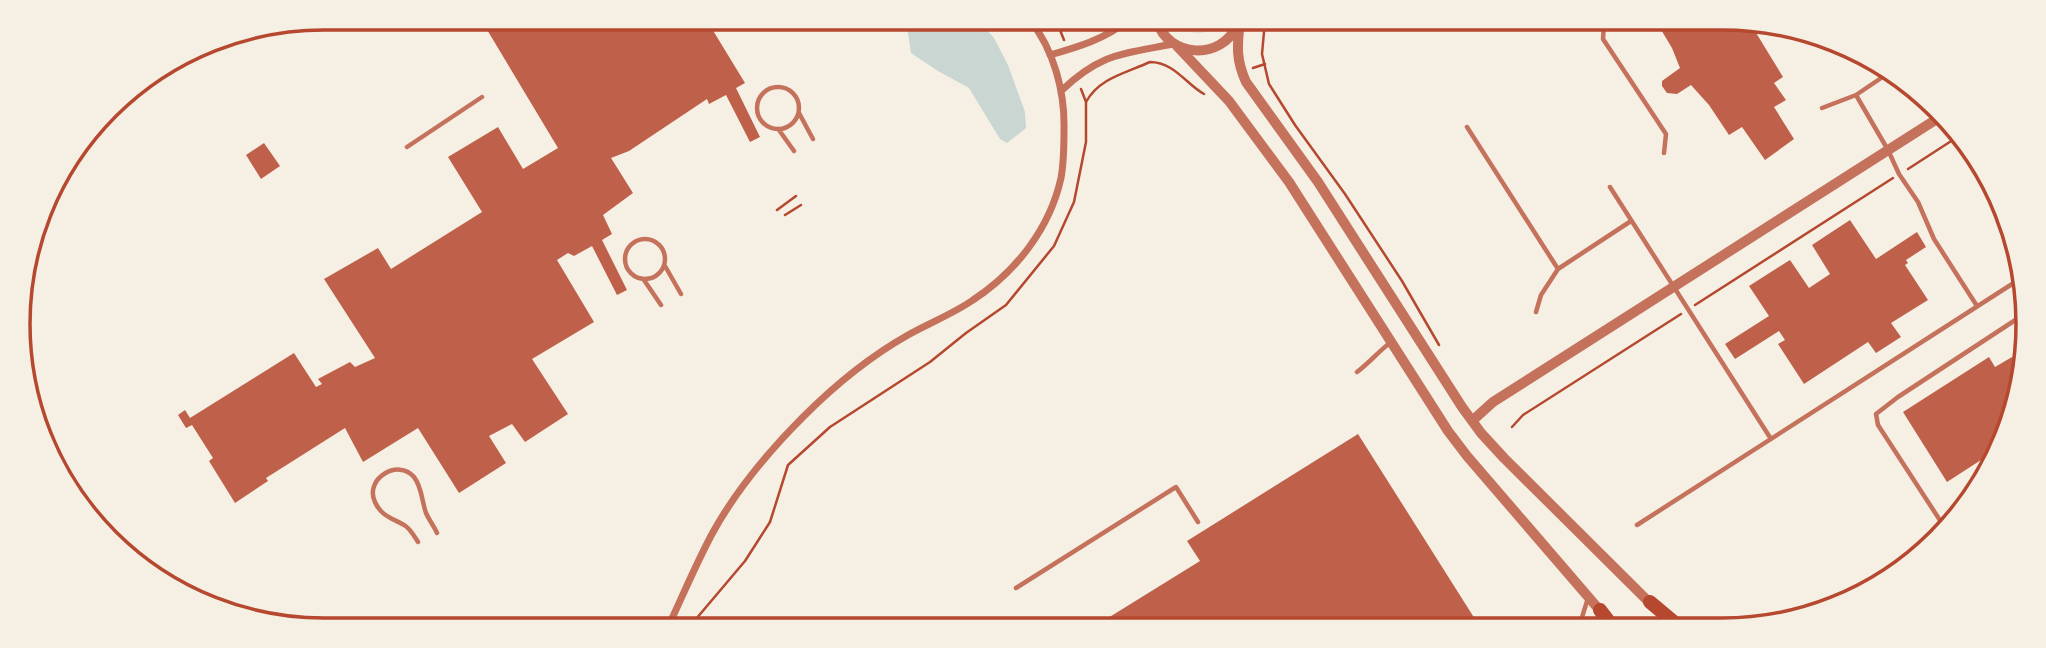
<svg xmlns="http://www.w3.org/2000/svg" width="2046" height="648" viewBox="0 0 2046 648" font-family="'Public Sans',sans-serif">
<style>
.green{fill:#e2e4dc}
.water{fill:#c9d6d2}
.building{fill:#bf614a}
.lines{fill:none;stroke-linecap:round;stroke-linejoin:round}
.path{stroke:#b5482f;stroke-width:2.5}
.service{stroke:#c5725c;stroke-width:4.5}
.minor{stroke:#c5725c;stroke-width:7}
.tertiary{stroke:#c5725c;stroke-width:10}
.trunk{stroke:#b5482f;stroke-width:14}
.rim{fill:none;stroke:#b5482f;stroke-width:3.5}
</style>
<rect width="100%" height="100%" fill="#f6efe4"/>
<!-- green -->
<path class="green" d="M1175,21H1220C1206,38 1189,37 1175,21Z"/>
<!-- water -->
<path class="water" d="M906,20H978L994,38L1008,65L1025,112L1026,128L1007,143L1000,139L969,88L938,71L911,53Z"/>
<!-- building -->
<path class="building" d="M480,18L680,19L683,25L687,23L686,19H706L745,83L736,88L760,137L750,142L726,95L709,104L707,99L629,151L611,158L633,193L603,215L612,234L602,240L627,290L617,295L592,246L574,256L568,253L557,260L594,322L532,359L568,414L525,442L512,424L489,436L506,463L459,493L418,428L363,462L345,428L266,478L268,481L235,503L209,461L213,458L192,425L186,428L178,415L185,410L190,418L294,353L316,387L322,384L318,379L350,362L355,367L375,358L324,279L378,248L391,269L482,212L448,157L498,127L523,169L558,148Z
M1657,23H1750L1783,77L1774,83L1786,100L1774,107L1794,139L1765,160L1742,127L1729,135L1709,105L1691,85L1677,94L1667,93L1662,86V81L1680,68L1672,48Z
M264,143L280,166L261,179L246,155Z
M1850,220L1876,259L1917,232L1926,247L1906,260L1908,263L1905,265L1928,300L1891,323L1901,337L1876,353L1868,342L1804,384L1778,344L1785,340L1779,331L1735,359L1725,344L1769,316L1749,286L1790,260L1809,288L1830,274L1812,245Z
M1989,357L1995,367L2012,357L2023,374V384L1998,449L1947,482L1903,412Z
M1358,434L1480,627L1095,626L1200,561L1187,541Z"/>
<g class="lines">
<!-- path -->
<path class="path" d="M1056,20L1064,40
M1265,21L1262,54L1269,84L1295,125L1345,194L1402,281L1439,345
M1253,68L1265,64
M1086,102C1099,78 1126,73 1150,62C1174,62 1187,85 1204,94
M1908,169L1959,136
M777,210L796,196
M785,215L801,205
M1695,305L1893,178
M1512,427L1523,415L1681,314
M693,625L696,619L745,561L770,522L788,465L830,427L930,362L966,333L1006,305L1054,246L1074,202L1086,142V102L1081,89"/>
<!-- service -->
<path class="service" d="M1604,23L1603,39L1666,134L1664,153
M757 108a21 21 0 1 1 42 0a21 21 0 1 1-42 0Z
M1856,95L1893,70
M1822,108L1856,95L1888,150L1899,174L1918,202L1934,239L1977,306
M799,113L813,139
M1467,127L1558,269
M779,130L794,151
M407,147L482,97
M1610,187L1771,439
M625 259a20 20 0 1 1 40 0a20 20 0 1 1-40 0Z
M665,266L681,294
M644,280L661,305
M1536,312L1541,295L1558,269L1631,221
M1357,372C1369,363 1379,351 1391,342
M1952,524L1945,528L1878,425L1876,414L1898,397L2023,315
M1637,525L2023,277
M418,542C414,536 410,528 404,525C392,518 381,516 375,502C364,479 398,458 414,477C422,487 422,502 426,513C429,520 434,526 437,533
M1016,588L1176,487L1198,522
M1579,627L1588,598"/>
<!-- minor -->
<path class="minor" d="M1050,55C1078,47 1105,39 1127,21
M1061,91C1101,53 1122,54 1173,44
M669,625C683,595 696,564 712,534C736,490 768,452 803,417C834,386 869,357 908,335C929,323 953,314 973,300C1016,272 1050,228 1061,178C1064,162 1064,146 1064,130C1065,92 1054,50 1030,20"/>
<!-- tertiary -->
<path class="tertiary" d="M1157,21C1168,58 1222,61 1237,25
M1240,21C1237,46 1236,60 1246,82L1318,182L1462,407L1481,433L1504,458L1653,606
M1177,46L1229,101L1289,182L1448,431L1467,456L1603,614
M1472,421L1493,402L1940,117"/>
<!-- trunk -->
<path class="trunk" d="M1650,602L1681,628
M1600,610L1613,627"/>
</g>
<!-- crop -->
<path d="M0 0H2046V648H0ZM324 30H1722A294 294 0 0 1 2016 324V324A294 294 0 0 1 1722 618H324A294 294 0 0 1 30 324V324A294 294 0 0 1 324 30Z" fill="#f6efe4" fill-rule="evenodd"/>
<path class="rim" d="M324 30H1722A294 294 0 0 1 2016 324V324A294 294 0 0 1 1722 618H324A294 294 0 0 1 30 324V324A294 294 0 0 1 324 30Z"/>
</svg>
